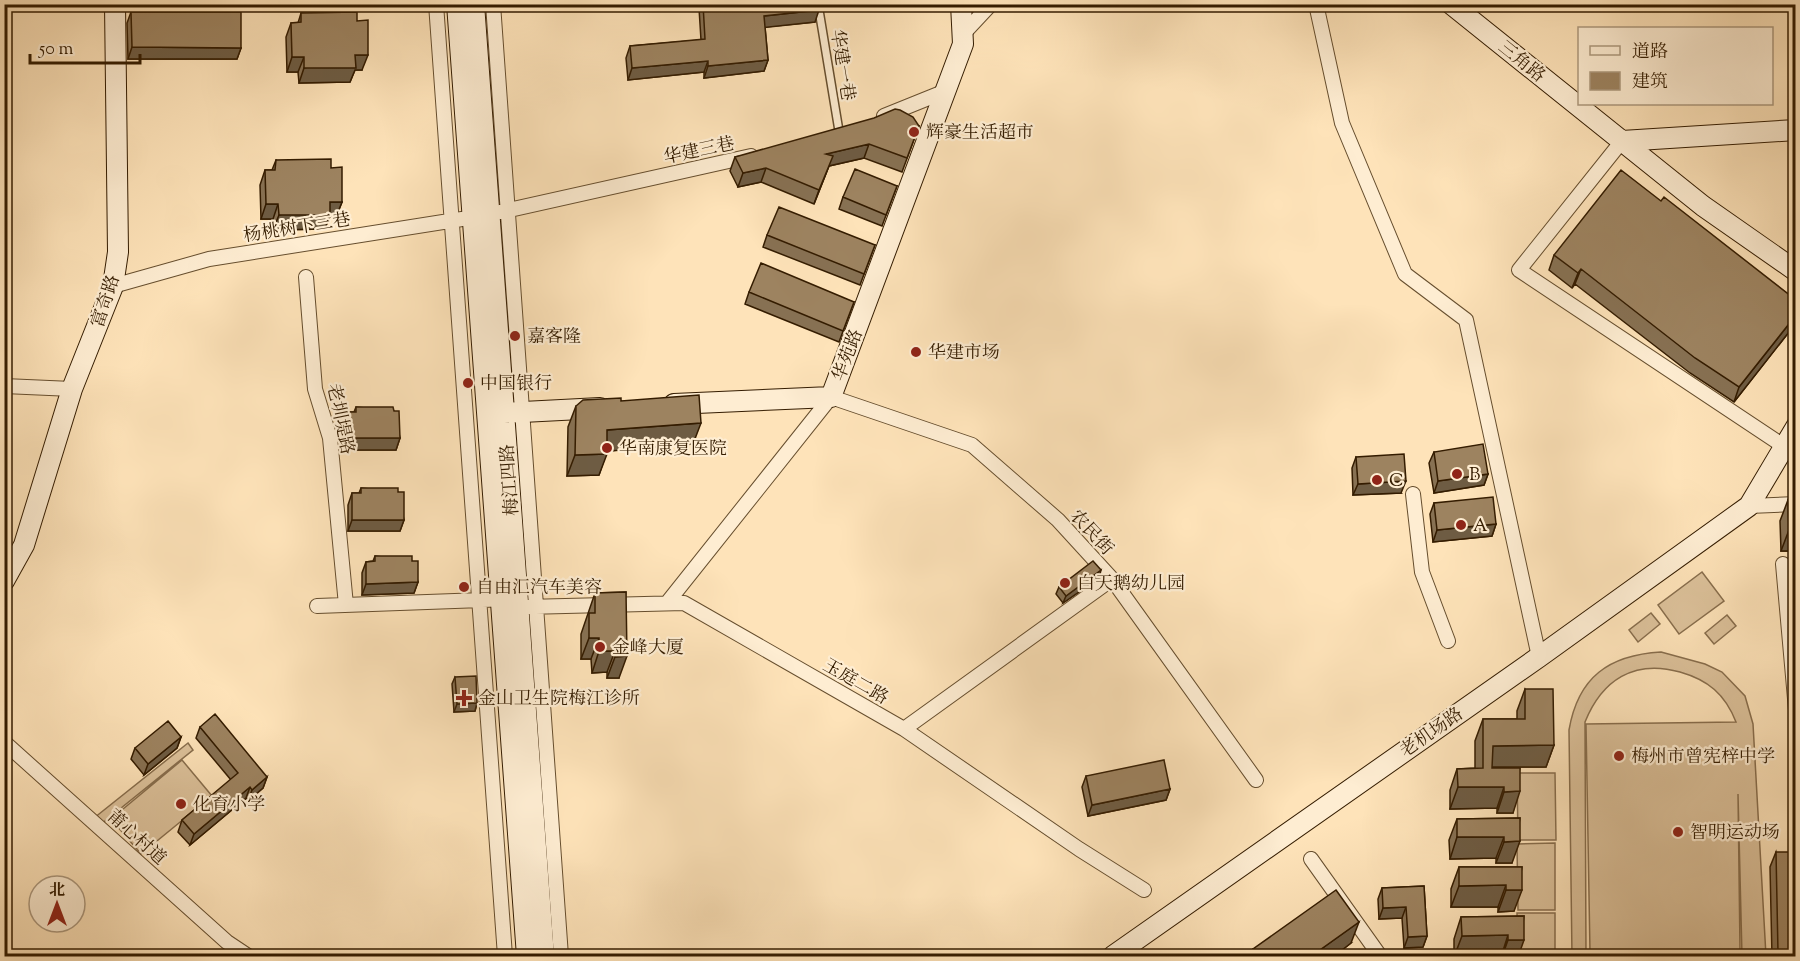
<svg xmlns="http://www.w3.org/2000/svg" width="1800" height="961" viewBox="0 0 1800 961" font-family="'Sorts Mill Goudy','Noto Serif SC',serif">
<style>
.garden{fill:#dcc19a;stroke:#886e4d;stroke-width:1.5}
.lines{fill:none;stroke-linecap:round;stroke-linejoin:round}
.lane-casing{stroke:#664e2e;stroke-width:10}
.street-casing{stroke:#664e2e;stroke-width:16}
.secondary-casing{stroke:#341c00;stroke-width:22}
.lane{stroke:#feedd2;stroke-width:7}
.street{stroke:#feedd2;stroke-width:14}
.secondary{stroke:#feedd2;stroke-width:20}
.wall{fill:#877153;stroke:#341c00;stroke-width:1.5}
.shaded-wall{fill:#6e5c43;stroke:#341c00;stroke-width:1.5}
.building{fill:#9d8360;stroke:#341c00;stroke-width:1.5}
.poi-dot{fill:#8f2418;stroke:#feedd2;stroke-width:2}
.labels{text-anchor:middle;stroke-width:4.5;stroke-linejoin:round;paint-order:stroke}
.street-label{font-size:18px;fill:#341c00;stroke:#feedd2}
.poi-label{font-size:18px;fill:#341c00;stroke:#feedd2;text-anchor:start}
</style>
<rect width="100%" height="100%" fill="#fee3b9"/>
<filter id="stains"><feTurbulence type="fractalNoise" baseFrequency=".00333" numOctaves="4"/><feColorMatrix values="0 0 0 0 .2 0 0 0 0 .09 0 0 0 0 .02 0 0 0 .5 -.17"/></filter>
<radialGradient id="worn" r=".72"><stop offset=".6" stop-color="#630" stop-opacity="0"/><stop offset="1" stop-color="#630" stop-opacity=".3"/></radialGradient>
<!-- garden -->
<path class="garden" d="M1702,572L1724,601L1679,634L1658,605Z
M1651,613L1660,624L1638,642L1629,630Z
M1727,615L1736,626L1714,644L1705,633Z
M1661,652L1705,664L1722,672L1745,696L1753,724L1766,956H1742L1738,794L1740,950L1590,952L1586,724L1736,722C1725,694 1708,680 1680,672C1634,659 1602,680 1585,722L1586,956H1572L1569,730C1578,677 1609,655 1661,652Z
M188,743L193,750L100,825L94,818Z
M182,760L212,796L141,854L111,819Z
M1517,773H1555L1556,840H1518Z
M1555,843V910H1518L1517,844Z
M1517,913H1555V956H1518Z"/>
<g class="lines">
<!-- lane casing -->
<g class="lane-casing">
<path id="lane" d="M818,4L839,131"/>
</g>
<!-- street casing -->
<g class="street-casing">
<path id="street" d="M436,4L505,956
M493,4L561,956
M1316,4L1342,123L1405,274L1466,320L1539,657
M963,34L991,4
M884,116L946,91
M1622,141L1519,270L1785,447
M500,212L751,156
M306,277L315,389L330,438L346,605
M113,286L209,259L481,216
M4,386L72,389
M1413,494L1422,572L1448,641
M1749,506L1796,504
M1783,564L1796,710
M667,603L831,397L972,445L1058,520L1112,579L1256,780
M317,606L510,599
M526,607L684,603L904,729L1079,849L1144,890
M904,729L1112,579
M4,742L227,942L248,956
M1311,859L1380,956"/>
</g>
<!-- secondary casing -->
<g class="secondary-casing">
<path id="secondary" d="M457,4L527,956
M474,4L544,956
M1451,4L1703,206L1796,271
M1622,141L1796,130
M674,404L831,397L963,44L961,4
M504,413L600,408
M4,581L24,545L72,389L113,286L118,252L115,4
M1113,956L1539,657L1749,506L1796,427"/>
</g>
<!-- lane -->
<use href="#lane" class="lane"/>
<!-- street -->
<use href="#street" class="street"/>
<!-- secondary -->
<use href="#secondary" class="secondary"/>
</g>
<!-- wall -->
<path class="wall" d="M700,4H818L815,22L765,27L768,60L764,71L704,78V72L628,80L626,58L630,46L701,40L699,8Z
M131,12L241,48L237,59H128L127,23Z
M301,13L357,21L362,70H355L350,82L299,83L298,72H287L286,37L291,23H298Z
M919,126L902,172L864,158L829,166L814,204L761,182L738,187L730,171L735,157Z
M276,160L342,202L336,217H329L325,229L273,230V219H261L260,185L265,170H272Z
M897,186L882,226L839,209L843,197Z
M1661,201L1796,300V323L1734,402L1690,373L1575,284L1572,288L1549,270L1554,255Z
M767,235L875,245L860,285L763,247Z
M749,292L854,302L839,342L745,304Z
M621,401L693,444L607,451L599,475L567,476L568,427L576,406Z
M356,407L394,411L400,438L396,450H343V423L347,412H354Z
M1434,452L1488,474L1484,485L1434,493L1429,463Z
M1356,457L1401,493L1353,495L1352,468Z
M361,488L398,492L404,520L400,531H348V505L352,493H359Z
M1788,500L1796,551H1781L1780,521Z
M1434,503L1496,524L1492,536L1433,542L1430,514Z
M375,556L412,561L418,582L414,593L362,595V573L366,562L373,561Z
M1099,578L1063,603L1056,594L1059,587Z
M626,592L619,678H607V672L592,673L591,659H581V634L595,593Z
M455,677L477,703L475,711L454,712L452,684Z
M1525,689L1554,745L1546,767H1492V768H1520L1513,813H1497V808L1450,809V790L1457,769L1475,768V741L1483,719H1517V711Z
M200,727L267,777L263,788L248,801L246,798L190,845L178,832L182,820L231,780L196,738Z
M181,737L177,748L144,775L131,759L135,748Z
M1086,776L1170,789L1166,800L1088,816L1082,787Z
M1520,818L1512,863H1496V858L1450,859L1449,840L1457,819Z
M1776,852L1796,957H1772L1770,867Z
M1459,867H1522L1514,911L1498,912V907H1451V889Z
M1424,886L1427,936L1423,947L1404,948L1402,918L1379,919L1378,899L1382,888Z
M1524,916L1518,957H1454V939L1461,917Z
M1351,943L1333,957H1251L1253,949Z"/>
<!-- shaded-wall -->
<path class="shaded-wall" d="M4,4H23L22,9H5L4,11Z
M1538,4H1555L1553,10L1536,11Z
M819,10L815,22L760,28L764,16Z
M132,47L241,48L237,59H128Z
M355,55H368L362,70H355L350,82L299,83L304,68Z
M292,57H304L298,72H287Z
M768,60L764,71L704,78L708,66Z
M708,61L704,72L628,80L632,68Z
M869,144L864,158L829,166L814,204L819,190L826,154Z
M766,168L761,182L738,187L743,173Z
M330,202H342L336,217H329L325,229L273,230L279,215Z
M266,204H278L273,219H261Z
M1581,269L1575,284L1572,288L1578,273Z
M1796,315V323L1734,402L1739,387Z
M701,423L693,444L599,452L607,430Z
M347,438H400L396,450H343Z
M607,454L599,475L567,476L575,455Z
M1488,474L1484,485L1434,493L1438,481Z
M1406,481L1401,493L1353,495L1358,484Z
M352,520H404L400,531H348Z
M1496,524L1492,536L1433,542L1437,530Z
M1796,529V551H1781L1789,530Z
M1101,570L1099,578L1063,603L1066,596Z
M418,582L414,593L362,595L366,584Z
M589,638H599L591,659H581Z
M599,651H615L607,672L592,673Z
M627,656L619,678H607L615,657Z
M477,703L475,711L454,712L457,704Z
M181,737L177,748L144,775L148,764Z
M1554,745L1546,767H1486L1493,746Z
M267,777L263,788L248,801L252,790Z
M250,787L246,798L190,845L194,834Z
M1458,787H1504L1497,808L1450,809Z
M1170,789L1166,800L1088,816L1092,805Z
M1520,791L1513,813H1497L1504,792Z
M1457,837H1504L1496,858L1450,859Z
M1520,841L1512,863H1496L1504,842Z
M1506,885L1498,907H1451L1459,886Z
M1506,890H1522L1514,911L1498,912Z
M1406,907L1402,918L1379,919L1383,908Z
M1359,922L1351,943L1333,957H1310Z
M1508,935L1501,957H1454L1462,936Z
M1427,936L1423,947L1404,948L1408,937Z
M1508,940H1524L1518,957H1502Z
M1778,952H1796V957H1776Z"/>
<!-- building -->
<path class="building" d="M703,4H818L819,10L764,16L768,60L708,66V61L632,68L630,46L705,39Z
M131,12H241V48L132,47Z
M357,12V21L368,20V55H355L356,68H304V57H292L291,23L301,22V13Z
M895,109L900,110L913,117L919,126L907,158L869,144L826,154L833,156L819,190L766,168L743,173L735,157L874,118Z
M331,159V168L342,167V202H330V215H279L278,204H266L265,170H275L276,160Z
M855,169L897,186L886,215L843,197Z
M1621,170L1661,201L1664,197L1796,300V315L1739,387L1695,358L1581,269L1578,273L1554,255Z
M779,207L875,245L864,274L767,235Z
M761,263L854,302L843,331L749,292Z
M699,395L701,423L607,430V454L575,455L576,406L583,400L621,398V401Z
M356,407H393L394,411H399L400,438H347V412H356Z
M1483,444L1488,474L1438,481L1434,452Z
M1404,454L1406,481L1358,484L1356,457Z
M361,488H398V492H404V520H352V493H361Z
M1493,497L1496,524L1437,530L1434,503Z
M1796,499V529L1789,530L1788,500Z
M375,556H412V561H418V582L366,584V562L375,561Z
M1093,561L1101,570L1066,596L1059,587Z
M626,592L627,656L615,657V651H599V638H589V613H595V593Z
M476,676L477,703L457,704L455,677Z
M1525,689H1553L1554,745L1493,746L1492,768H1520V791L1504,792V787H1458L1457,769L1483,768V719H1525Z
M215,714L267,777L252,790L250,787L194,834L182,820L238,773L200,727Z
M168,721L181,737L148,764L135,748Z
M1164,760L1170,789L1092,805L1086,776Z
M1520,818V841L1504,842V837H1457V819Z
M1776,852H1796V952H1778Z
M1459,867H1522V890H1506V885L1459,886Z
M1424,886L1427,936L1408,937L1406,907L1383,908L1382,888Z
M1336,890L1359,922L1310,957H1258L1253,949Z
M1524,916V940H1508V935L1462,936L1461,917Z
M4,947L33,957H4Z"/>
<!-- markers -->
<g class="poi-dot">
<circle cx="914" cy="132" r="6"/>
<circle cx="515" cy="336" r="6"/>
<circle cx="916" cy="352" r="6"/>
<circle cx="468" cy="383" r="6"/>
<circle cx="607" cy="448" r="6"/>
<circle cx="1457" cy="474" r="6"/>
<circle cx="1377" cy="480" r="6"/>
<circle cx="1461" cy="525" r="6"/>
<circle cx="1065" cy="583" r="6"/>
<circle cx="464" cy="587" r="6"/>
<circle cx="600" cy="647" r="6"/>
<path d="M461 689h6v6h6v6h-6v6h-6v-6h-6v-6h6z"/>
<circle cx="1619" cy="756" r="6"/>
<circle cx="181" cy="804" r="6"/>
<circle cx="1678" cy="832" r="6"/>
</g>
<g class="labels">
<!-- street labels -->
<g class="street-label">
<text transform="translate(1522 61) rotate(39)" y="6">三角路</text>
<text transform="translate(843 65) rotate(81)" y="6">华建一巷</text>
<text transform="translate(699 150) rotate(-12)" y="6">华建三巷</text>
<text transform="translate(297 227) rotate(-9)" y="6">杨桃树下三巷</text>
<text transform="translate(105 301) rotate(-72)" y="6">富奇路</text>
<text transform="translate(847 355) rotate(-69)" y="6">华苑路</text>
<text transform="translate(341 419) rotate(78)" y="6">老圳堤路</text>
<text transform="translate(509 480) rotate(-94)" y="6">梅江四路</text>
<text transform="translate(1092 532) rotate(47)" y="6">农民街</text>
<text transform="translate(856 681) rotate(30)" y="6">玉庭二路</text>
<text transform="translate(1431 732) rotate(-35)" y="6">老机场路</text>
<text transform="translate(137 837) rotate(42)" y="6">莆心村道</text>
</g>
<!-- poi labels -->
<g class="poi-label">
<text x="926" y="138">辉豪生活超市</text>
<text x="527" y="342">嘉客隆</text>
<text x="928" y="358">华建市场</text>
<text x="480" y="389">中国银行</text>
<text x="619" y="454">华南康复医院</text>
<text x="1469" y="480">B</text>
<text x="1389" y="486">C</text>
<text x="1473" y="531">A</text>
<text x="1077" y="589">白天鹅幼儿园</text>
<text x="476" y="593">自由汇汽车美容</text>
<text x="612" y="653">金峰大厦</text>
<text x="478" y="704">金山卫生院梅江诊所</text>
<text x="1631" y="762">梅州市曾宪梓中学</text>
<text x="193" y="810">化育小学</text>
<text x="1690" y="838">智明运动场</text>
</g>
</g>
<!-- margin -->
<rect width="1800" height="961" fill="none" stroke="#fee3b9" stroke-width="24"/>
<rect x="6" y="6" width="1788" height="949" fill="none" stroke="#341c00" stroke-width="3"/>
<rect x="12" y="12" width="1776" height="937" fill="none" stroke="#341c00" stroke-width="1.5"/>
<!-- legend -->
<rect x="1578" y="27" width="195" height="78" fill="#feedd2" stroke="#ad997e" stroke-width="1.5"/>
<rect x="1590" y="46" width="30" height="9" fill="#feedd2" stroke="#ad997e" stroke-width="1.5"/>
<text x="1632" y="57" font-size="18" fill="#341c00">道路</text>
<rect x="1590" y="72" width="30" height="18" fill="#9d8360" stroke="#ad997e" stroke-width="1.5"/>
<text x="1632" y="87" font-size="18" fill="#341c00">建筑</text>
<!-- north arrow -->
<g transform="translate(57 904)"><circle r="28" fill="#feedd2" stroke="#ad997e" stroke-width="1.5"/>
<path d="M0-4.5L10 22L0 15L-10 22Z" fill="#8f2418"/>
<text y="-9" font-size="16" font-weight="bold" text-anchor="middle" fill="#341c00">北</text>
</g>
<!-- scale -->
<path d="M30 54v9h110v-9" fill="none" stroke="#341c00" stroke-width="3"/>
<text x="39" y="54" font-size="18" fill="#341c00" stroke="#feedd2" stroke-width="4.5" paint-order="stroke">50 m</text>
<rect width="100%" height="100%" filter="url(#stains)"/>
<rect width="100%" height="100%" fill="url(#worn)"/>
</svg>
